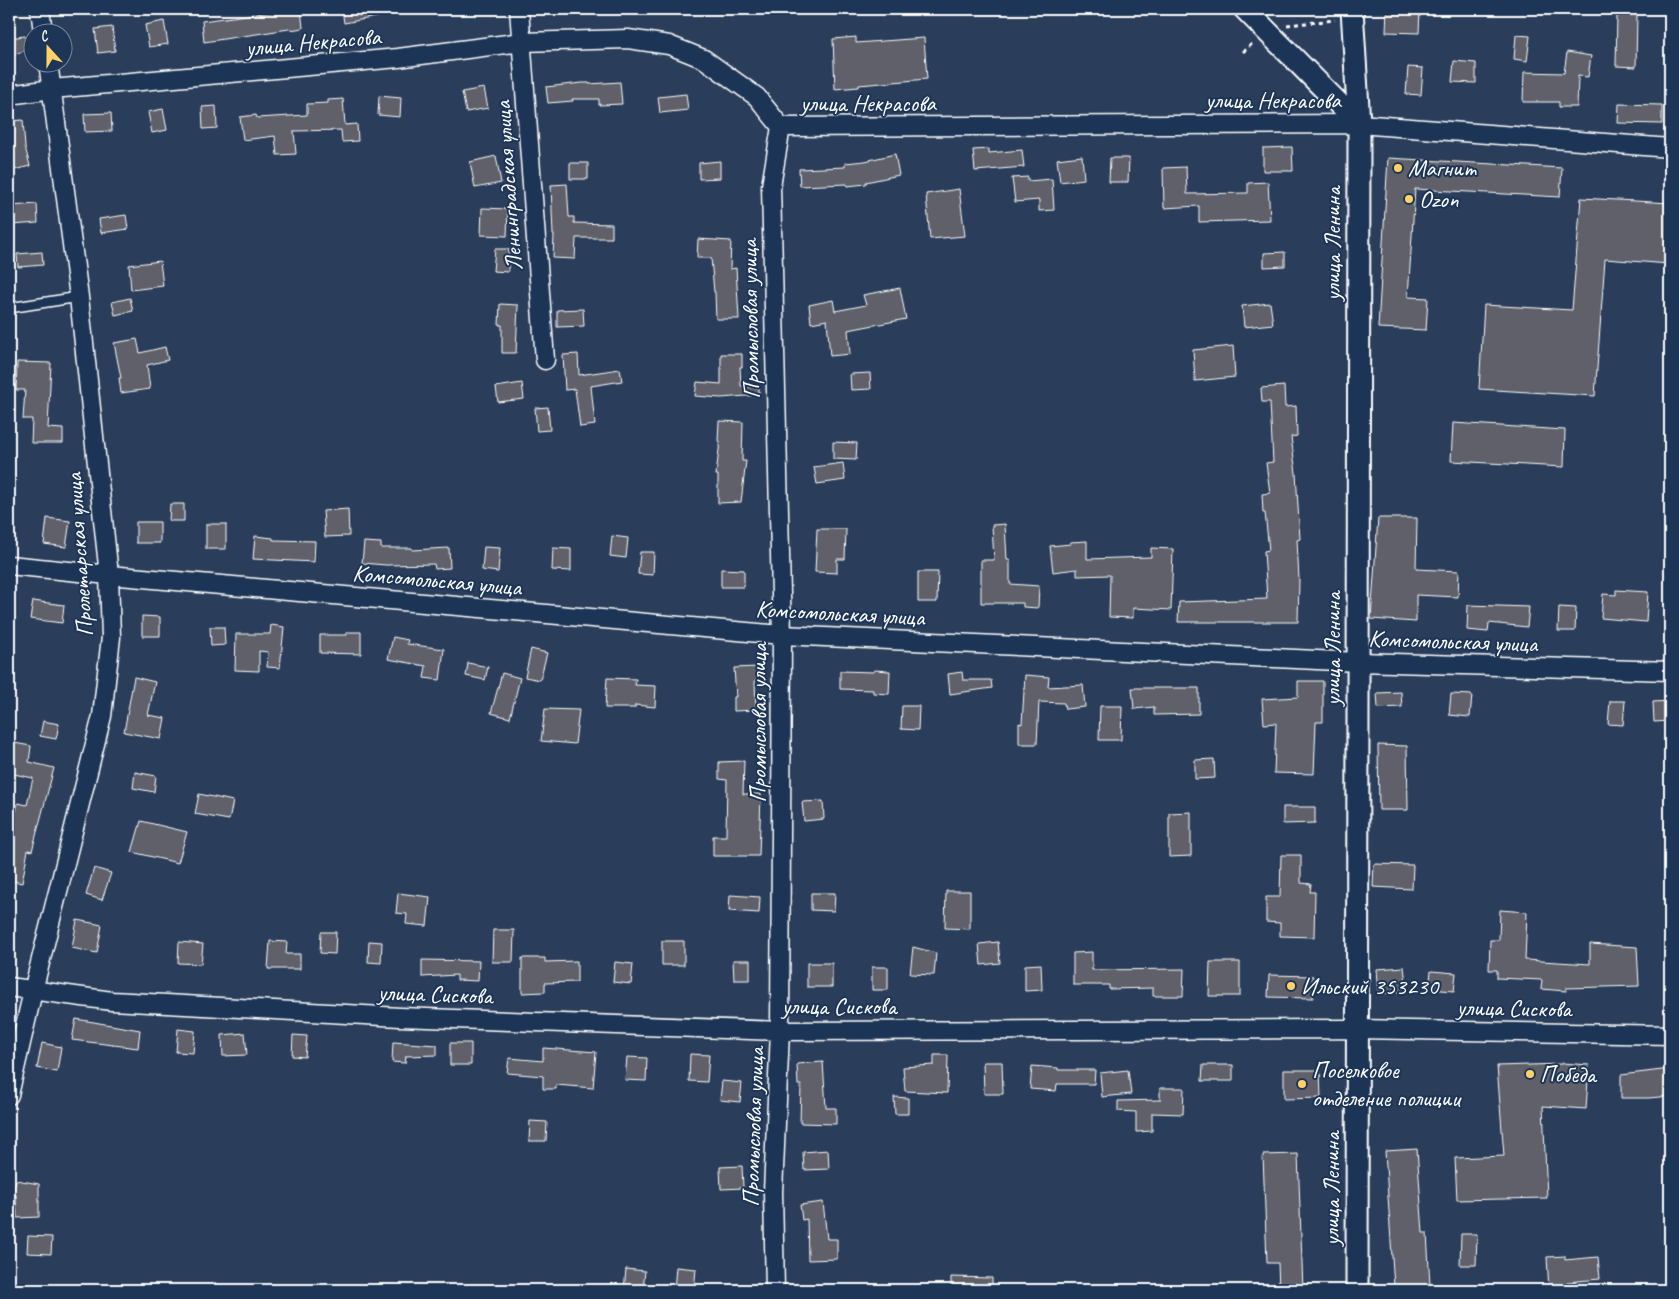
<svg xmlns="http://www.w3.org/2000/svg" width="1679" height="1299" viewBox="0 0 1679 1299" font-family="Caveat,sans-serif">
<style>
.building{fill:#60606a;stroke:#fff}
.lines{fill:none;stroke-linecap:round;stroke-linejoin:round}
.service-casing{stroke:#fff;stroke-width:12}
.minor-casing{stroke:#fff;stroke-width:21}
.tertiary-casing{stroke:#fff;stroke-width:25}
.path{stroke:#fff;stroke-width:3;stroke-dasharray:4 4;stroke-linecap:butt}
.service{stroke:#1d3557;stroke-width:9}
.minor{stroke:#1d3557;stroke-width:18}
.tertiary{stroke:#1d3557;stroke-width:21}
.poi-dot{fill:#ffd166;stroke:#1d3557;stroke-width:2}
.labels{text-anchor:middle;stroke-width:4;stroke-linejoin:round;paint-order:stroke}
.street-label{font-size:24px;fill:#fff;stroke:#1d3557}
.poi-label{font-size:24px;fill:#fff;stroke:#1d3557;text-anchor:start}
</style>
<rect width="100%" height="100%" fill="#2a3e5b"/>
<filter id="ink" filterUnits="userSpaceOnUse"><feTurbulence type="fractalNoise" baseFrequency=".02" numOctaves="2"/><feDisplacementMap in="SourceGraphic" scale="10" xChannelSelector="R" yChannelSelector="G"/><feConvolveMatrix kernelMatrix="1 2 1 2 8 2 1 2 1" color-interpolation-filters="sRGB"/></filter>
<g filter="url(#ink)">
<!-- building -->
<path class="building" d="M270,9H301L303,28L290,30L289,29L204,42L202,21L270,12Z
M342,9H382V16L344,23Z
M1387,9H1420L1419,33L1386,32Z
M1617,14H1637L1636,67L1616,66Z
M164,21L168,44L149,47L145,25Z
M112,27L115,51L98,53L95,29Z
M1516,35L1530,36L1527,61L1514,59Z
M25,36L27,50L9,56V38Z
M856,37V43L924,38L927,79L859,85V87L835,89L833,39Z
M1567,52L1591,56L1588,77L1578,76L1577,107H1559V102H1523L1524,72L1564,73Z
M1454,61L1476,63V83L1452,82Z
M1408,67L1423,68L1421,95L1406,94Z
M620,82L622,104L599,105V99H572L573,101L548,103L546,87L582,83H589V84Z
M484,88L488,108L466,112L462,92Z
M686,94L688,110L660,113L658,97Z
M379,96L401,98L400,117L378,115Z
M343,99L345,125L357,124L358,141L342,142L341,130L294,131L296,154L277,155L275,136L243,140L240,117L256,115L257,118L307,115V104L328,103V100Z
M1619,104L1662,105V124L1618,123Z
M216,106L217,128L203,129L202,107Z
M163,109L167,130L152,133L148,112Z
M111,113L112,131L85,132L84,114Z
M23,120L25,147L30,166L14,170L9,149V121Z
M1292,147L1293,171H1263V148Z
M989,149V153L1022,150L1024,167L975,171L973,150Z
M895,154L899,175L866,182V184L847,186V184L800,186L799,169L845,167V163L865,161Z
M496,156L501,183L475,188L470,162Z
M1082,156L1084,179L1060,182L1057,159Z
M1110,158H1129L1128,182H1109Z
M1388,158L1562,168L1560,197L1415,189L1408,297L1428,298L1426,330L1378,328Z
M720,161V178L699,179V163Z
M570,163H588V179H570Z
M1186,167L1187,194L1248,193V183L1268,182L1270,220L1199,222V206L1164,208L1163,168Z
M1028,177V181L1052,179L1054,210L1039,211V200L1015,202L1012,178Z
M567,184L569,217H574V223L612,224V238H576L575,259L553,258L554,235H553L551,185Z
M959,189L965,236L930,239L926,194Z
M1581,198L1670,203V251L1669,264L1605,259L1595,396L1479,389L1484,305L1572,310Z
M37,204L38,223L11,225V206Z
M482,208L508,209L507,236L481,235Z
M126,215L128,229L101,233L99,219Z
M698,239L731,241L730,269L736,268L739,319H716L715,292H714L711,258H697Z
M495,249H509L508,272L493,271Z
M42,252L43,265L18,267L17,254Z
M1285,252V266L1264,267V253Z
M160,261L163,286L131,290L129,265Z
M900,288L906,319L848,330L850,354L830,356L827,320L811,323L809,305L833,300L835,311L866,305L863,295Z
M130,298L133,311L115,315L112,302Z
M1270,303L1273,324L1244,327L1242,306Z
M500,304L518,305L516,353H502V325H499Z
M583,309L584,326L557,327V310Z
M137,339L140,353L165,347L168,360L147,365L150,389L121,393L119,378H121L114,343Z
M1233,346L1235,377L1195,381L1193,350Z
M578,354L579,375L620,369L622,381L591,386L595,425L580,427L575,389L565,390L563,355Z
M721,354H742V367H740L741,386L759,388V395L721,398L695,396L697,382L721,384Z
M17,362L51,363L48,428L63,429V443H31L32,419H23L25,390H16Z
M870,373L871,389L851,390L850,374Z
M522,383L524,399L498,402L496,387Z
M1284,386L1285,407L1296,406L1297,436L1291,437L1296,473L1300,539L1297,540L1299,580L1298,622H1178L1179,602L1267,599L1264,551L1269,550L1265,513H1263L1262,494L1270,493L1266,463L1273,462L1270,402H1262L1261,388Z
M548,407L550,430L537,431L535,408Z
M719,421L743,422L742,461H746L741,502L718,503V475H716L720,441H718Z
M1453,423L1565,430L1564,467L1451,461Z
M833,442L857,443L856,460L833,459Z
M843,463L845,480L817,484L814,467Z
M170,504H184V521H169Z
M348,509L349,536L325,537L323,511Z
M47,518L70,521L66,547L44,544Z
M1378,518H1417L1416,569L1459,571L1458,597L1416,595V622L1371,619Z
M136,522H160V543H136Z
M206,524H226V549H206Z
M1005,524L1007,560H1010V584L1039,586L1038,608L1023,607V603H981V560H994L992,525Z
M817,529H846L845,559H837V573L815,572Z
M255,536L273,538V540L315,541L314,562L253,559Z
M612,536L628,538L626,558L610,556Z
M1087,541V559L1151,557V548L1173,549L1171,610L1133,608V618L1109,617L1110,575L1077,576V569L1053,572L1050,546L1071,544L1070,542Z
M364,542L381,543V548H412V550L449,548L450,568L435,569L434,564L386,565L362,563Z
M484,547L500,548L498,572L482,570Z
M553,548L571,549V571L552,570Z
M640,552H654L653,575L638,574Z
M721,569L744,570V587H721Z
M918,572H938L937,602H918Z
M1616,590L1648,592L1646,622L1601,618L1603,594L1616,595Z
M33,601L64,605L62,623L30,619Z
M1468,605L1529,607L1527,627L1489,623L1488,632L1467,630Z
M1559,607L1576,608L1575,631H1558Z
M142,616L160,617V636H142Z
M271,625L284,627L280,668L267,667L268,652L259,651V671L235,670L236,634H270Z
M210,627H224L225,645L211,646Z
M347,632H361V654L320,653V635H347Z
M393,637L408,640L407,644L444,649L440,680L424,678L426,666L388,659Z
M531,649L547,653L540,680L525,677Z
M468,663L488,667L485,680L466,676Z
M757,667V680H755L756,710L734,711V697H736L734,668Z
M874,670L890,671L889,694L873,693V690L840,689V671L874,672Z
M962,672L963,680H991L992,688L950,694L948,674Z
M502,673L520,678L510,718L491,713Z
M1025,675L1049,677L1048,687L1083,685L1085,707L1065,709L1064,703L1039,702L1037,744H1019V723L1022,724Z
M134,677L155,682L148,715L165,718L161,739L124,732Z
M607,678L636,679L635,685L656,686L655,707L635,705V708H605Z
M1298,681H1323V722H1316L1314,774L1274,773L1276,723L1264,724L1262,699L1298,697Z
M1132,688H1199V714L1154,715V707L1134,709Z
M1401,692L1402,707L1378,708L1377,693Z
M1451,694L1472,695L1470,717L1449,715Z
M1610,701H1625L1623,725L1608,724Z
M1670,701V721L1654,722L1653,702Z
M902,706H919L918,730L901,729Z
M1100,706H1122L1121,740H1099Z
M545,709L579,710L575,744L541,741Z
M43,721L59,724L56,739L40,736Z
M14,743L31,746L29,762L54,768L32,851L28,850L22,883L9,880V839L18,803L27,805L33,778L9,773Z
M1378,745L1407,746L1408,810H1379Z
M1214,759L1215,778L1195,779V760Z
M744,761L743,794H761L759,856H713V836H726L727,780L719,779V762Z
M135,772L156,776L154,792L133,788Z
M199,794L233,801L229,820L195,814Z
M823,801L824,819L804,821L802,802Z
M1283,807H1315V823L1283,824Z
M1191,812V856L1169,857V813Z
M141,821L187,832L178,863L132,852Z
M1281,855H1301V883L1311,884L1310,892H1315L1314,937L1280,936V923L1266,922V897H1280Z
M1374,864L1413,865L1412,889L1373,887Z
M94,868L111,873L102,900L86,895Z
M946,891H970V929L945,928Z
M398,893L430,897L427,926L406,924L407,914L396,913Z
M811,893H835L834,911L811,910Z
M730,895L760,897L759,913L729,911Z
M1500,910L1527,912L1525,960L1590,964V944L1637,947L1639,986L1566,988V991L1541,989L1542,980L1497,978V970H1489L1490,940H1499Z
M77,920L102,925L97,953L72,948Z
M493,930H514L513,962H492Z
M321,932H336L335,954L320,953Z
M270,941L287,942L286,954H300V969H268Z
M369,941L382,942L381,963L368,962Z
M662,941H684V965H662Z
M179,942L203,944L201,964L178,963Z
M998,942L1000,963L981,965L979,944Z
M913,947L936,953L934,975L910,974Z
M1092,952V970L1184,969L1183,996H1153V988L1109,989V985H1073V953Z
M522,958H545V962L577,961V982L545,983V992L522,993Z
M422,960L479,961L478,981L457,980V975L422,977Z
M733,960H750V980H734Z
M615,962L633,964L631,984L613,982Z
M1210,962H1240V996H1209Z
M807,963H832V987H807Z
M1041,964L1042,990L1025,991V965Z
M872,967H888V990H872Z
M1404,967L1407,991L1379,994L1377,969Z
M1431,971L1456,973L1454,991L1429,989Z
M1269,975L1313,976V998L1268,997Z
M76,1019L140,1030L138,1048L72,1040Z
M178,1029L195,1031L193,1053L176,1052Z
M245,1033L247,1055L223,1056L222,1035Z
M293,1035L307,1036L305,1057L292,1056Z
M393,1042L437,1045V1055L406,1056L405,1063L392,1062Z
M42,1043L61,1047L57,1072L37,1068Z
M450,1043H471V1065H450Z
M543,1048L596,1052L593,1088L556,1085V1089H543V1076L507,1073L509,1058L543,1061Z
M690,1054L709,1055L707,1082L689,1081Z
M934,1055H948L947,1093L905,1091L903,1067L934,1065Z
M627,1057L647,1058L646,1081L625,1080Z
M823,1062L826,1108H836V1124L800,1123L801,1085H798L797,1064Z
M983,1062H1002L1003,1094H984Z
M1562,1063L1589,1065L1586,1109L1543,1106L1547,1198L1457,1200L1455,1158L1504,1156L1497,1066L1562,1064Z
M1203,1065H1233V1081H1202Z
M1032,1066L1058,1068V1070H1095L1094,1084H1057L1056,1091L1030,1089Z
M1670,1069V1096L1649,1098H1621V1075Z
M1128,1070L1131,1094L1102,1097L1100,1073Z
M1284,1070H1320L1321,1098L1284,1099Z
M722,1081L742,1083L740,1102L720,1100Z
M1160,1088H1184L1183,1114L1152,1113V1131L1136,1132V1112L1118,1111V1101L1160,1100Z
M894,1097L908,1098V1114H895Z
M530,1121L547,1122L546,1141H529Z
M1417,1149L1423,1233H1427L1430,1285L1394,1287L1385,1151Z
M828,1150L829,1169L804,1170L803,1152Z
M1298,1154L1303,1290H1279L1278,1263H1267L1263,1155Z
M742,1166L743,1188L721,1189L720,1167Z
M16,1180L39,1184V1217L17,1218L16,1195H13Z
M823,1202L827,1239H837V1259L808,1260L807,1219L802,1220L800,1205Z
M1461,1234H1477L1476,1265H1460Z
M28,1236L52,1237L51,1254L27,1253Z
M1565,1256V1260L1598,1257L1600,1279L1567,1282V1290H1549L1547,1257Z
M676,1267L696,1269L694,1290H674Z
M626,1269L645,1271L643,1290H624Z
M951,1277L992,1278V1290H951Z"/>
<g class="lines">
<!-- service casing -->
<g class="service-casing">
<path id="service" d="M9,308L79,297"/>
</g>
<!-- minor casing -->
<g class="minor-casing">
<path id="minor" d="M40,9L43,32
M519,9L545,360
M9,95L52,89L398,58L522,42L628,39L669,45L704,59L757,97L781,127L1359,124L1670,148
M9,565L109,575L782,635L1359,662L1670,671
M9,987L112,1001L400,1017L780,1031L1357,1029L1670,1035
M9,1095L33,991L102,716L111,637L109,575L79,297L48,62
M775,1290L773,1192L780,1031L782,635L771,186L781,127"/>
</g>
<!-- tertiary casing -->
<g class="tertiary-casing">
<path id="tertiary" d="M1245,9L1359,124
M1352,9L1359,124L1357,1290"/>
</g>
<!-- path -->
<path class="path" d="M1287,25L1335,20
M1243,52L1254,42"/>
<!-- service -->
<use href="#service" class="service"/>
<!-- minor -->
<use href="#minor" class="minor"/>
<!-- tertiary -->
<use href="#tertiary" class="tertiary"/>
</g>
</g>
<!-- markers -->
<g class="poi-dot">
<circle cx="1398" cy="168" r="5"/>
<circle cx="1409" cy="199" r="5"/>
<circle cx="1291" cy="986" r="5"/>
<circle cx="1530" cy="1074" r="5"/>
<circle cx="1302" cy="1084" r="5"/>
</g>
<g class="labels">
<!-- street labels -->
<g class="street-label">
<text transform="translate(313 42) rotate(-5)" y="8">улица Некрасова</text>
<text x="1273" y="108">улица Некрасова</text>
<text x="868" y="111">улица Некрасова</text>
<text transform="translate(508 186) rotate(-94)" y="8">Ленинградская улица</text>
<text transform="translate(1332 244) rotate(-90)" y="8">улица Ленина</text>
<text transform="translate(750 319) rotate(-91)" y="8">Промысловая улица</text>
<text transform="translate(79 555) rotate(-94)" y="8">Пролетарская улица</text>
<text transform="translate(437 580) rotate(5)" y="8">Комсомольская улица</text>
<text transform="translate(840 613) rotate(3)" y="8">Комсомольская улица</text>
<text transform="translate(1453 641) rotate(2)" y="8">Комсомольская улица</text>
<text transform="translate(1332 649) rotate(-90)" y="8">улица Ленина</text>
<text transform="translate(758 723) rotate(-90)" y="8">Промысловая улица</text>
<text transform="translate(435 994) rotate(2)" y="8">улица Сискова</text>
<text x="839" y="1014">улица Сискова</text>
<text transform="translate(1514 1008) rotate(1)" y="8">улица Сискова</text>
<text transform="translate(753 1127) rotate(-88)" y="8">Промысловая улица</text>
<text transform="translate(1331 1189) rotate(-90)" y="8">улица Ленина</text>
</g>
<!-- poi labels -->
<g class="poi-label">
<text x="1408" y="176">Магнит</text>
<text x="1419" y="207">Ozon</text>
<text x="1301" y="994">Ильский 353230</text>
<text x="1312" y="1078">Поселковое<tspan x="1312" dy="28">отделение полиции</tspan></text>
<text x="1540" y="1082">Победа</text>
</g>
</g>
<!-- margin -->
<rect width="1679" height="1299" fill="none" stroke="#1d3557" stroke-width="30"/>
<rect x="15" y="15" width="1649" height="1269" fill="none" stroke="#fff" stroke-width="2" filter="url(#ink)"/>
<!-- north arrow -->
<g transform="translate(48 48) rotate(339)"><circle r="24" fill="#1d3557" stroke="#77869a"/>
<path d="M0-4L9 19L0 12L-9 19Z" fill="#ffd166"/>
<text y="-8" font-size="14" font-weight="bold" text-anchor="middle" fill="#ffffff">С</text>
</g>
</svg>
